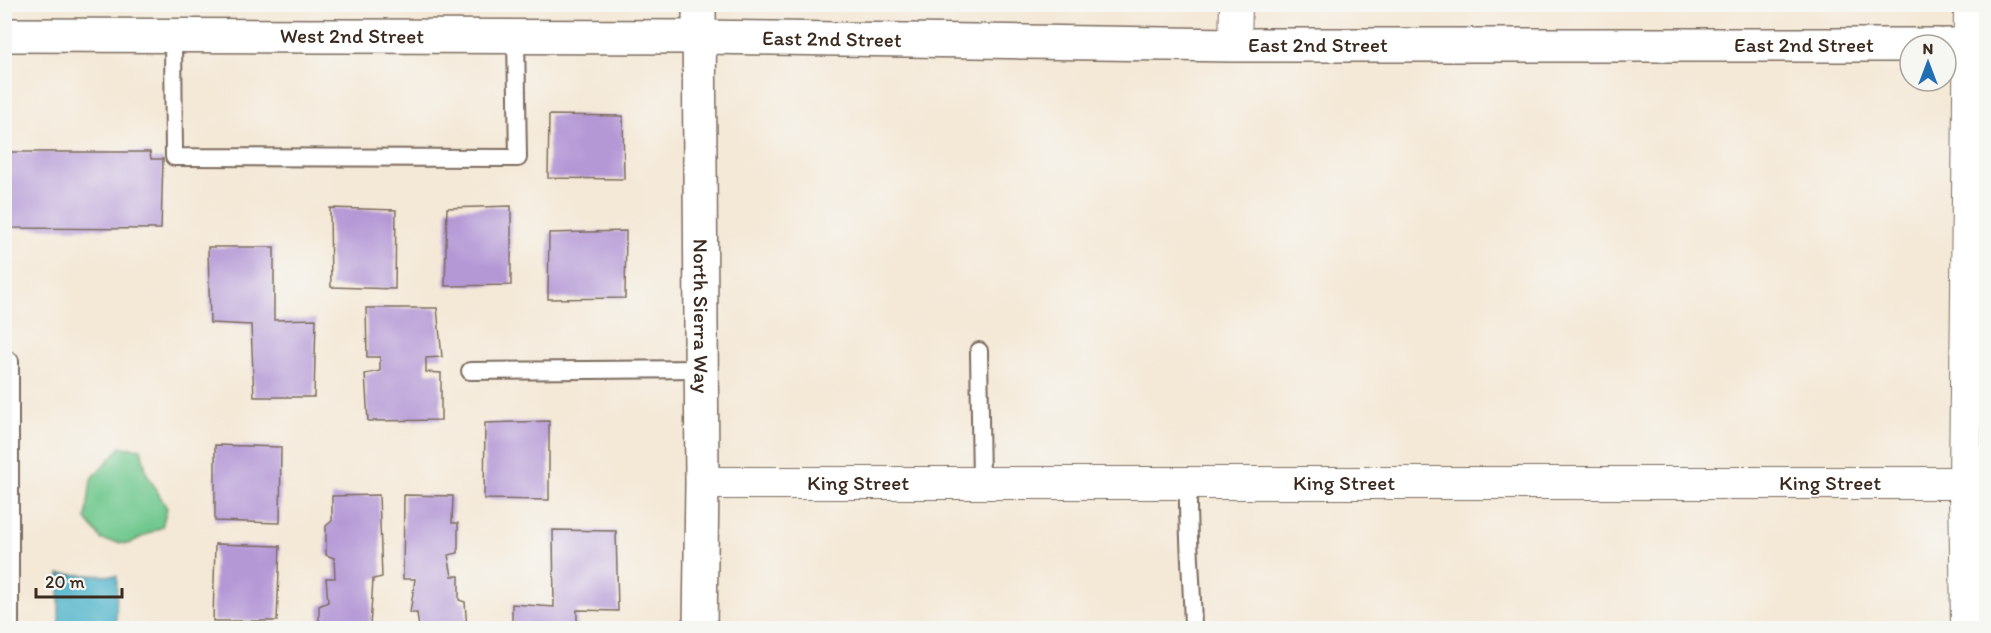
<svg xmlns="http://www.w3.org/2000/svg" width="1991" height="633" viewBox="0 0 1991 633" font-family="Itim,sans-serif">
<style>
.green{fill:#70c88e;stroke:#567956;stroke-width:1.5}
.water{fill:#4ab1c9;stroke:#426e74;stroke-width:1.5}
.building{fill:#b498d6}
.lines{fill:none;stroke-linecap:round;stroke-linejoin:round}
.lane-casing{stroke:#7c6c5e;stroke-width:20}
.street-casing{stroke:#7c6c5e;stroke-width:34}
.secondary-casing{stroke:#7c6c5e;stroke-width:36}
.lane{stroke:#fff;stroke-width:16}
.street{stroke:#fff;stroke-width:32}
.secondary{stroke:#fff;stroke-width:33}
.labels{text-anchor:middle;stroke-width:6;stroke-linejoin:round;paint-order:stroke}
.street-label{font-size:21px;fill:#3b2a1e;stroke:#f6f6f2}
</style>
<rect width="100%" height="100%" fill="#f6f6f2"/>
<filter id="ink" filterUnits="userSpaceOnUse"><feTurbulence type="fractalNoise" baseFrequency=".0167" numOctaves="2"/><feDisplacementMap in="SourceGraphic" scale="12" xChannelSelector="R" yChannelSelector="G"/><feConvolveMatrix kernelMatrix="1 2 1 2 8 2 1 2 1" color-interpolation-filters="sRGB"/></filter>
<filter id="wash" filterUnits="userSpaceOnUse"><feTurbulence type="fractalNoise" baseFrequency=".008" numOctaves="4" result="noise"/><feDisplacementMap in="SourceGraphic" scale="24" xChannelSelector="R" yChannelSelector="G"/><feGaussianBlur stdDeviation="1.35" result="paint"/><feColorMatrix in="noise" values="0 0 0 0 0 0 0 0 0 0 0 0 0 0 0 0 0 1.4 0 .05"/><feComposite in="paint" operator="in"/></filter>
<g filter="url(#wash)">
<rect width="100%" height="100%" fill="#f4e8d6"/>
<!-- green -->
<path class="green" d="M121,447L141,449L147,474L167,508L162,527L128,544L102,540L86,519L91,479Z"/>
<!-- water -->
<path class="water" d="M59,574L117,576L116,628H59Z"/>
<g id="blocks">
<!-- building -->
<path class="building" d="M549,115L623,116L624,179L548,178Z
M4,152H150L151,159H163L161,229L4,228Z
M511,206V285L445,286L447,208Z
M330,208L396,210L395,289L331,287Z
M626,231L625,298L548,299L549,233Z
M208,247H274V320L316,319L314,397H254L251,325L210,323Z
M366,308H437L442,357L426,358V372L441,373V420L368,421L365,374L380,371V357H367Z
M549,421V500L484,499L485,423Z
M215,445L281,447L280,523L215,521Z
M379,495L382,577L373,579L370,628H319V606L328,602L326,578H335L334,558L326,555V526L332,521V496Z
M404,495L453,496L452,523H458V553L448,555L452,576H459V600L465,602L467,628H419L417,613H410L415,579H403Z
M553,530L616,531L618,611L577,610V628H512V604L554,607Z
M215,544L280,546L277,621H213Z"/>
</g>
</g>
<g filter="url(#ink)">
<use href="#blocks" fill-opacity="0" stroke="#7c6c5e" stroke-width="1.5"/>
<g class="lines">
<!-- lane casing -->
<g class="lane-casing">
<path id="lane" d="M173,36L174,157L518,158L516,37
M979,351L981,483
M4,361H10V628
M470,371L701,369
M1188,483C1187,532 1192,580 1193,628"/>
</g>
<!-- street casing -->
<g class="street-casing">
<g id="street">
<path d="M1235,45L1236,4"/>
<path id="s1" d="M702,483H1986"/>
<path d="M1967,628L1965,483L1970,4"/>
</g>
</g>
<!-- secondary casing -->
<g class="secondary-casing">
<g id="secondary">
<path id="s2" d="M699,4L702,483L700,628"/>
<path id="s3" d="M4,35L699,37L1235,45H1938"/>
<path d="M1946,45H1986"/>
</g>
</g>
<!-- lane -->
<use href="#lane" class="lane"/>
<!-- street -->
<use href="#street" class="street"/>
<!-- secondary -->
<use href="#secondary" class="secondary"/>
</g>
</g>
<g class="labels">
<!-- street labels -->
<g class="street-label">
<text dy="7" stroke="none"><textPath href="#s3" startOffset="348">West 2nd Street</textPath></text>
<text dy="7" stroke="none"><textPath href="#s3" startOffset="828">East 2nd Street</textPath></text>
<text dy="7" stroke="none"><textPath href="#s3" startOffset="1314">East 2nd Street</textPath></text>
<text dy="7" stroke="none"><textPath href="#s3" startOffset="1800">East 2nd Street</textPath></text>
<text dy="7" stroke="none"><textPath href="#s2" startOffset="312">North Sierra Way</textPath></text>
<text dy="7" stroke="none"><textPath href="#s1" startOffset="156">King Street</textPath></text>
<text dy="7" stroke="none"><textPath href="#s1" startOffset="642">King Street</textPath></text>
<text dy="7" stroke="none"><textPath href="#s1" startOffset="1128">King Street</textPath></text>
</g>
</g>
<!-- margin -->
<rect width="1991" height="633" fill="none" stroke="#f6f6f2" stroke-width="24"/>
<!-- north arrow -->
<g transform="translate(1928 63)"><circle r="28" fill="#f6f6f2" stroke="#aba49d" stroke-width="1.5"/>
<path d="M0-4.5L10 22L0 15L-10 22Z" fill="#1f6fb2"/>
<text y="-9" font-size="16" font-weight="bold" text-anchor="middle" fill="#3b2a1e">N</text>
</g>
<!-- scale -->
<path d="M36 588v9h86v-9" fill="none" stroke="#3b2a1e" stroke-width="3"/>
<text x="45" y="588" font-size="18" fill="#3b2a1e" stroke="#f6f6f2" stroke-width="4.5" paint-order="stroke">20 m</text>
</svg>
